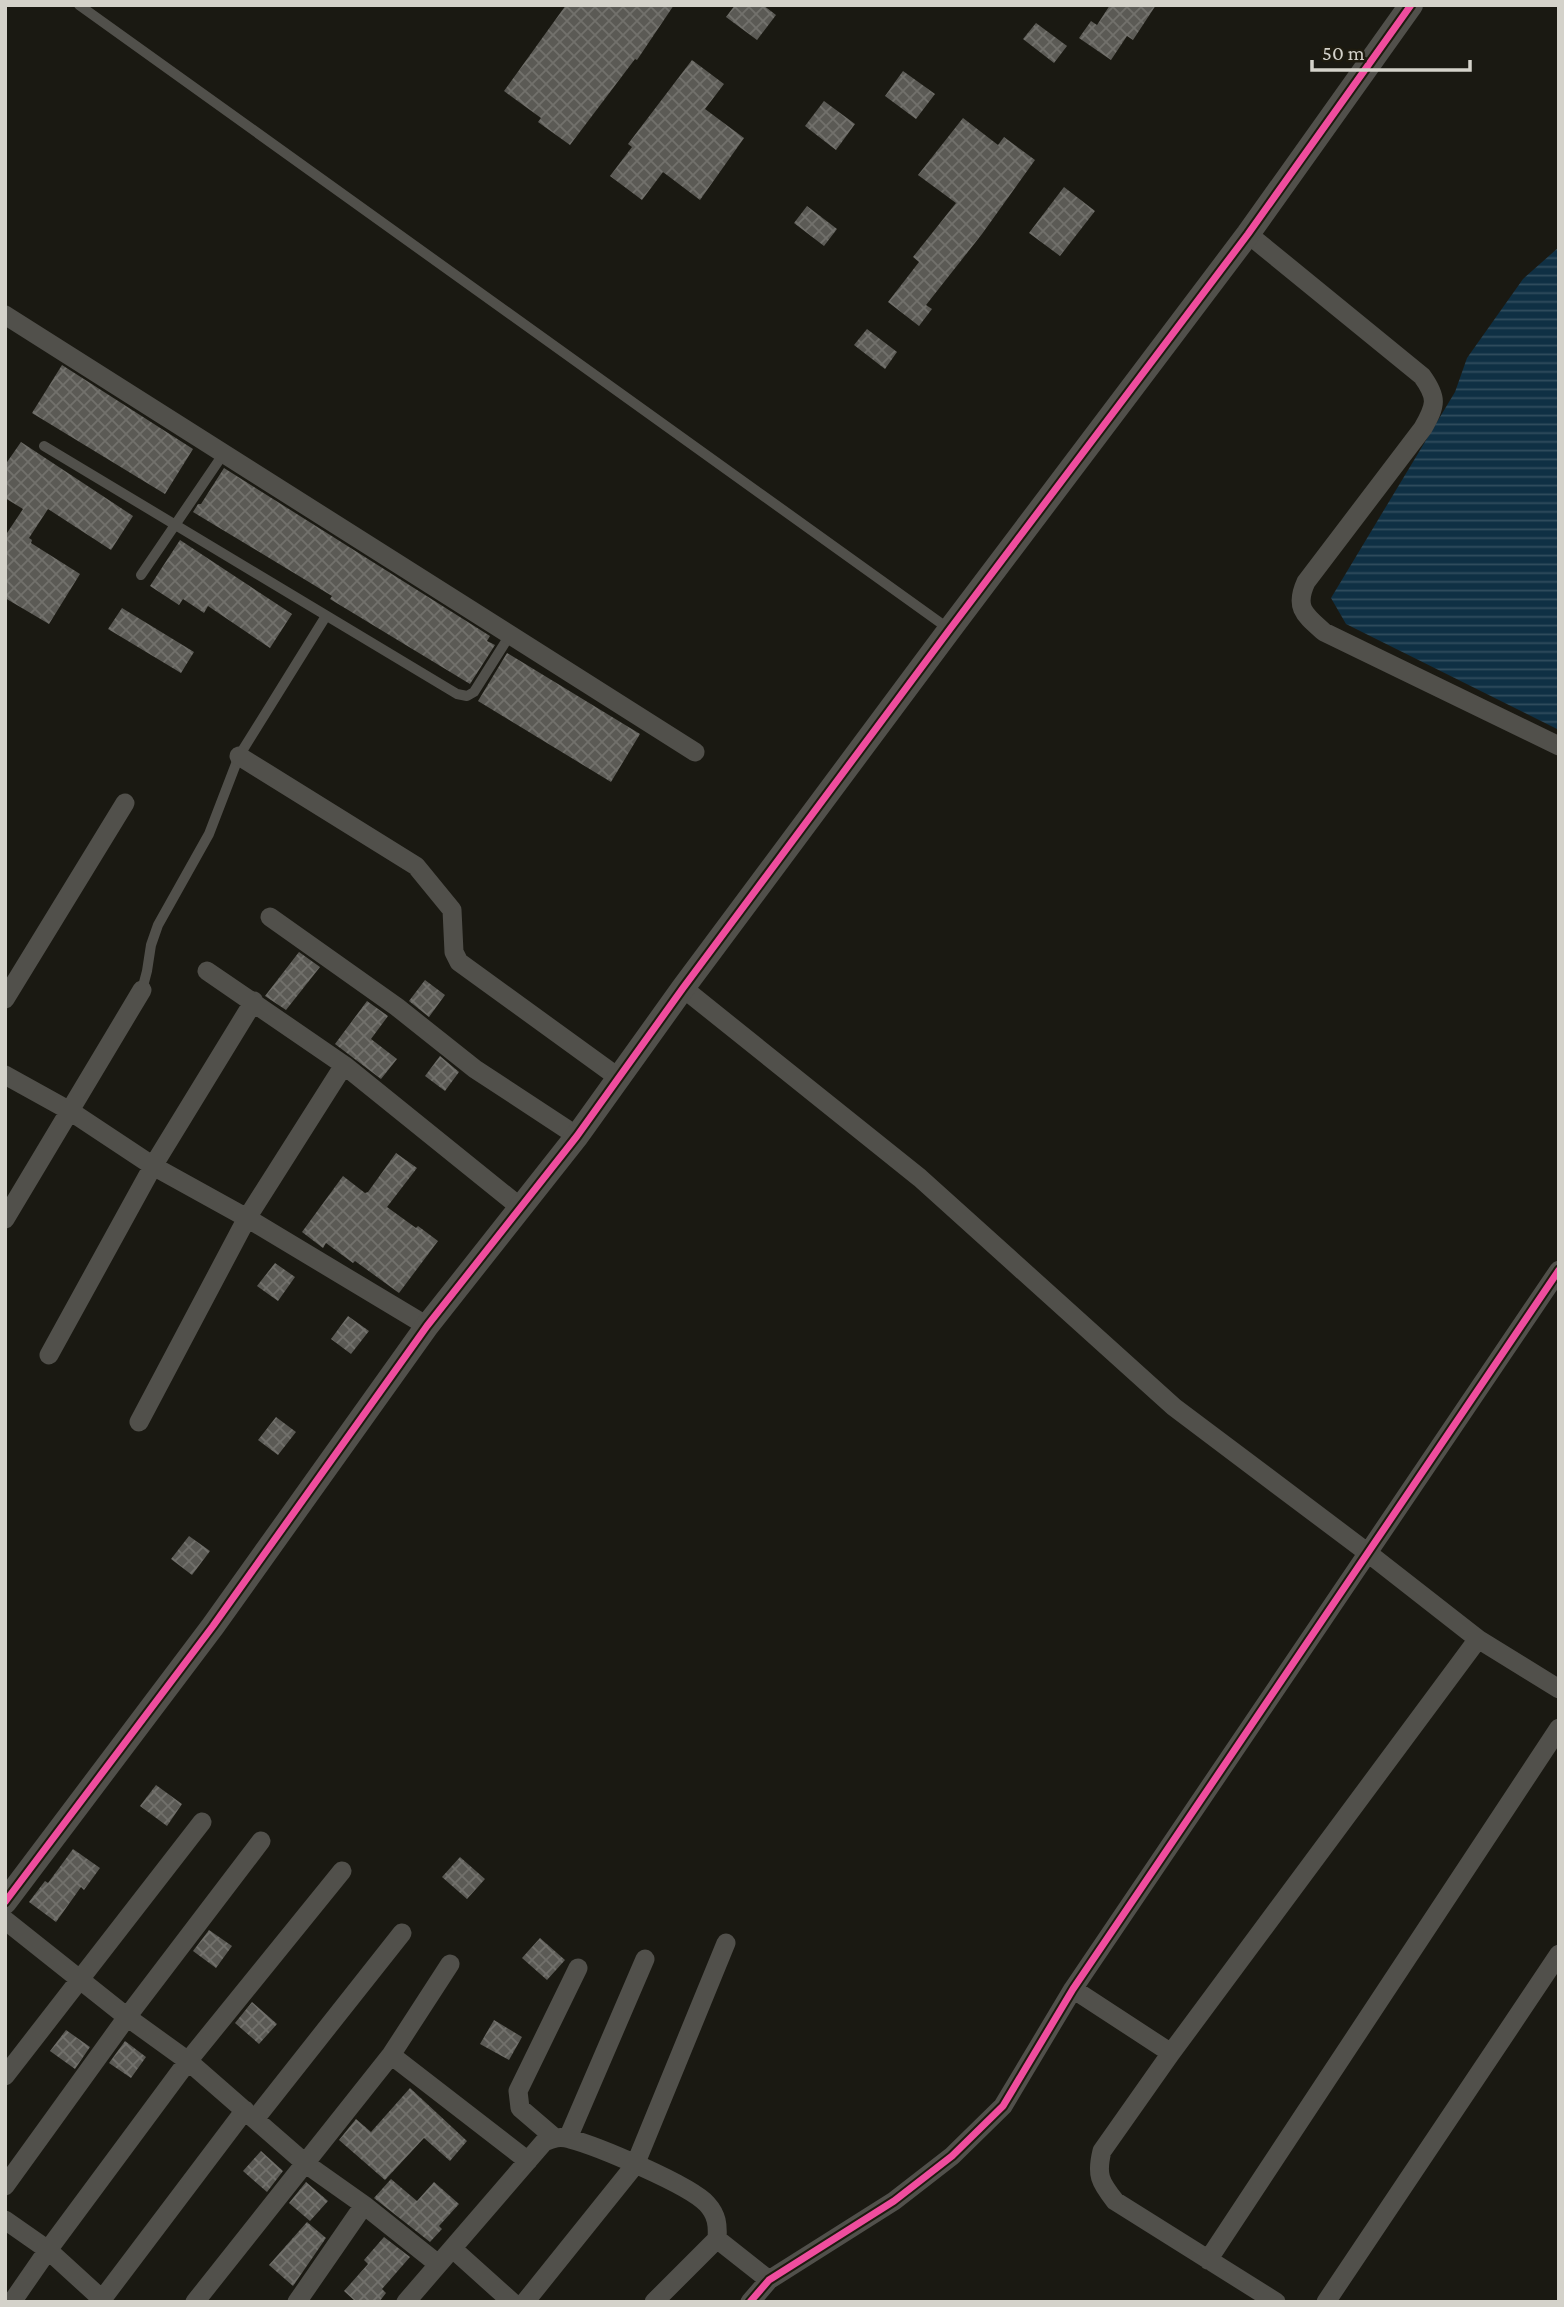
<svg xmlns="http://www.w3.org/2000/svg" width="1564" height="2307" viewBox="0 0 1564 2307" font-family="'Crimson Pro',serif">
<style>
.water{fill:url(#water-rules)}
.building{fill:url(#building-cross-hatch)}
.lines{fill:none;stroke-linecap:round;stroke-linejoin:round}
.service{stroke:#51504b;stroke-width:10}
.minor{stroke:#51504b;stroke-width:19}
.tertiary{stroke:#51504b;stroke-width:24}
.cycleway-casing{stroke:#1e1b0f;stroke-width:11}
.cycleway{stroke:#ef4d9e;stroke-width:7}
</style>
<defs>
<pattern id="water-rules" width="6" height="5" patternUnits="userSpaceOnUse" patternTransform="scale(1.75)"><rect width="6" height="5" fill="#0f3044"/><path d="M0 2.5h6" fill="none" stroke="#314d5e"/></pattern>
<pattern id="building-cross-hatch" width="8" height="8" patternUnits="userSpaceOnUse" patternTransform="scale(1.75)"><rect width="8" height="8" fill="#5b5a55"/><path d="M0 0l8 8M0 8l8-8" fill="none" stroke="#72716c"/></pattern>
</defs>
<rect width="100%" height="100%" fill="#1a1912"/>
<!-- water -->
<path class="water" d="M1559,247V730L1346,624L1331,598L1455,392L1467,358L1523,279Z"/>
<!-- building -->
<path class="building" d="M566,5H674L637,60L635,59L570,145L538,122L541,118L504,91Z
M735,5H763L776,15L757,40L726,17Z
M1110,5H1156L1133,40L1127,36L1111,60L1079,38L1091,21L1097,25Z
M1036,23L1067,46L1054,63L1023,39Z
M692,60L724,84L705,109L744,138L700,200L663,172L642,200L610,176L632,147L628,144Z
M903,71L935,94L916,119L885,96Z
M824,101L855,124L836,150L805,126Z
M963,118L998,145L1004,137L1035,160L982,234L926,305L932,309L919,326L888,302L919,262L913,257L956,203L918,175Z
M1064,187L1095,211L1060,256L1029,233Z
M807,206L837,229L824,246L794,223Z
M867,329L897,352L885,369L854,345Z
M62,365L193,449L165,494L32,413Z
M21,442L133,516L111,550L48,509L29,538L32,540L31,543L80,574L49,624L5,598V536L23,509L5,498V465Z
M224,468L490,636L487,641L495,645L470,684L330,599L332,596L193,512L198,504H201Z
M180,540L292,614L270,648L208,606L204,613L183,599L179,605L150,586Z
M122,608L194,652L181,673L108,629Z
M507,653L640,734L611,782L478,701Z
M299,952L320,967L286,1010L265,996Z
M425,980L445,995L429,1017L409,1001Z
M367,1001L388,1016L371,1039L397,1059L381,1079L335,1044Z
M440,1056L459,1072L445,1091L425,1076Z
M396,1153L417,1168L387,1207L416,1228L418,1226L438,1241L399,1293L355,1261L353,1263L326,1243L323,1248L302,1232L343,1176L365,1193L368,1192Z
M275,1263L295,1277L278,1301L257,1286Z
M348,1316L369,1331L351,1354L331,1339Z
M276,1417L296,1432L278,1455L258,1440Z
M189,1536L210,1551L192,1575L171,1559Z
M156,1785L182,1804L167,1826L140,1806Z
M73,1849L100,1868L84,1890L81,1887L56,1922L29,1902L45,1881L48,1883Z
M460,1857L485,1879L467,1899L442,1877Z
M209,1930L232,1946L216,1968L193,1951Z
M540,1938L565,1960L547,1980L522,1958Z
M252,2002L277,2024L259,2044L235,2023Z
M494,2020L522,2037L509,2060L480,2044Z
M66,2030L90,2047L75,2069L50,2051Z
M125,2041L146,2057L131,2078L109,2063Z
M410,2088L467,2141L450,2161L424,2138L385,2180L339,2140L356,2119L371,2132Z
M261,2151L283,2171L267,2192L243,2171Z
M391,2179L417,2201L434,2182L459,2204L439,2226L442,2229L430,2242L374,2198Z
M306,2182L328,2201L310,2221L289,2203Z
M307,2222L326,2238L293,2286L269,2265Z
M384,2237L410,2257L382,2289L386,2293L379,2302H356L344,2291L368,2264L364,2260Z"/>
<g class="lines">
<!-- service -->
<path class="service" d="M79,5L949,629
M44,446L457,694L467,696L474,692L510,635
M141,575L224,453
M142,990L147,971L151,945L158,925L209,834L239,756L326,616"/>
<!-- minor -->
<path class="minor" d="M1248,234L1422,376C1438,398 1436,405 1423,428L1306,582C1294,608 1305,615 1324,632L1559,746
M5,315L695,752
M239,756L416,866L452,910L454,952L459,962L619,1078
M270,917L397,1007L475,1069L577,1136
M207,971L344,1065L520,1207
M683,988L920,1178L1174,1407L1368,1553L1478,1639L1559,1689
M5,999L125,803
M5,1075L70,1111L153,1166L247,1218L427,1326
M5,1219L142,990
M49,1355L153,1166L254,1001
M139,1422L247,1218L344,1065
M5,1920L127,2017L188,2061L306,2164L364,2205L438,2264
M1073,1989L1171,2053
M391,2055L528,2161
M5,2076L202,1822
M255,2119L402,1933
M555,2138L520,2108L518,2091L578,1968
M568,2138L645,1959
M5,2186L127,2017L261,1841
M5,2220L48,2250L105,2302
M453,2249L512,2302
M1208,2260L1559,1728
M12,2302L48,2250L188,2061L342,1871
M100,2302L245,2110
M195,2302L391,2055L450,1964
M297,2302L364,2205
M406,2302L544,2142C553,2138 560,2136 570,2139C597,2146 690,2185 707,2204C717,2215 718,2225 717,2239L769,2280
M525,2302L635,2165L726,1943
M654,2302L717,2239
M750,2302L769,2280L894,2201L952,2156L1003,2106L1073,1989L1559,1270
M1276,2302L1115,2201C1100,2182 1096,2175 1102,2151L1171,2053L1478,1639
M1326,2302L1559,1954"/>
<!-- tertiary -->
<path class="tertiary" d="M5,1902L213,1626L427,1326L577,1136L683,988L950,629L1248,234L1411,5"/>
<!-- cycleway casing -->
<g class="cycleway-casing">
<path id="cycleway" d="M5,1902L213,1626L427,1326L577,1136L683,988L950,629L1248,234L1411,5
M750,2302L769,2280L894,2201L952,2156L1003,2106L1073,1989L1559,1270"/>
</g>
<!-- cycleway -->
<use href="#cycleway" class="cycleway"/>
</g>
<!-- border -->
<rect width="1564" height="2307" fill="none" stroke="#d4d2ca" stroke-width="14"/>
<!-- scale -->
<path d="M1312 60v10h158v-10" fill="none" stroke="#d4d2ca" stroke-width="3.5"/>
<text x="1322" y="60" font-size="21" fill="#d4d2ca" stroke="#1e1b0f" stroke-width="5" paint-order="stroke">50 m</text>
</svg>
